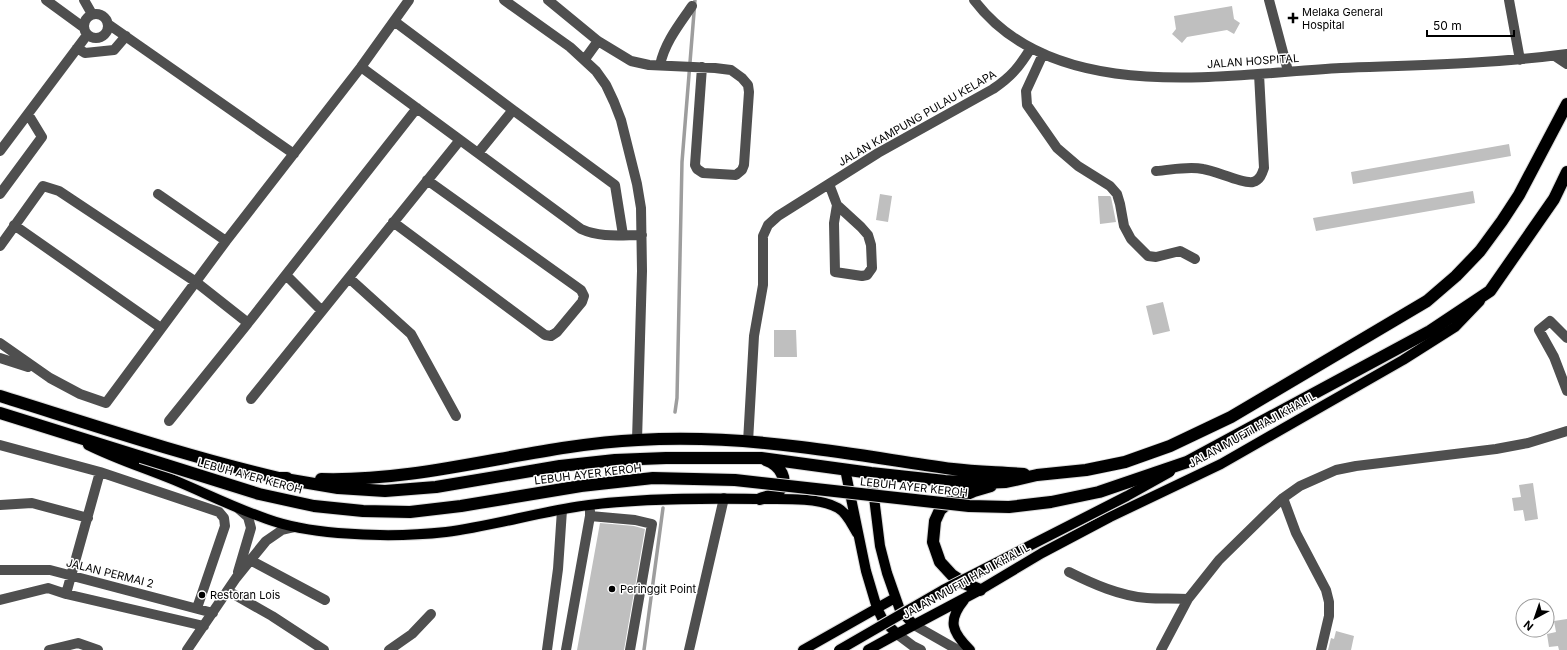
<svg xmlns="http://www.w3.org/2000/svg" width="1567" height="650" viewBox="0 0 1567 650" font-family="Inter,sans-serif">
<style>
.lines{fill:none;stroke-linecap:round;stroke-linejoin:round}
.stream{stroke:#9d9d9d;stroke-width:3.5}
.building{fill:#bfbfbf}
.major-casing{stroke:#dbdbdb;stroke-width:12}
.highway-casing{stroke:#dbdbdb;stroke-width:14}
.minor{stroke:#4f4f4f;stroke-width:10}
.major{stroke:#000;stroke-width:10}
.highway{stroke:#000;stroke-width:12}
.major-bridge-casing{stroke:#dbdbdb;stroke-width:12;stroke-linecap:butt}
.highway-bridge-casing{stroke:#dbdbdb;stroke-width:14;stroke-linecap:butt}
.major-bridge{stroke:#000;stroke-width:10}
.highway-bridge{stroke:#000;stroke-width:12}
.poi-dot{fill:#000;stroke:#fff;stroke-width:1.5}
.labels{text-anchor:middle;stroke-width:3;stroke-linejoin:round;paint-order:stroke}
.poi-label{font-size:11px;fill:#000;stroke:#fff;text-anchor:start}
.street-label{font-size:11px;fill:#000;stroke:#fff}
</style>
<rect width="100%" height="100%" fill="#fff"/>
<g class="lines">
<!-- stream -->
<path class="stream" d="M675,412L677,398L682,162L695,0
M644,650L663,508"/>
</g>
<!-- building -->
<path class="building" d="M1232,6L1234,19L1240,23L1234,34L1227,30L1187,37L1182,43L1172,34L1176,29L1174,16Z
M1509,144L1511,156L1353,184L1351,172Z
M1473,191L1475,203L1316,231L1313,218Z
M880,194L892,196L888,222L876,220Z
M1098,196H1110L1111,197L1116,222L1100,224Z
M1163,302L1170,331L1153,335L1146,306Z
M774,330H796L797,357H774Z
M1533,483L1538,519L1525,521L1523,510L1514,511L1512,498L1521,497L1519,485Z
M600,523L634,526L645,529L624,650H577Z
M1567,619V650H1559L1558,646L1549,647L1547,634L1556,632L1554,621Z
M1336,631L1354,636L1351,650H1328L1331,638L1334,639Z"/>
<g class="lines">
<!-- major casing -->
<g class="major-casing">
<path id="major" d="M88,445C116,459 145,468 174,480C205,493 235,508 267,519C289,527 314,531 338,533C374,536 410,536 446,532C494,526 541,511 589,505C645,498 702,498 758,499C780,499 819,497 838,508C847,513 852,525 857,533
M845,469L866,571L877,608L883,620L897,634
M871,473L880,546L887,573L900,610L914,625
M964,600C947,621 952,632 970,650
M803,650L895,598
M868,650L897,634L980,590L1042,553L1110,517L1221,464L1403,360L1455,327L1480,301"/>
</g>
<!-- highway casing -->
<g class="highway-casing">
<path id="highway" d="M0,396C93,425 185,456 279,478H287
M0,413L141,457
M1187,462L1430,331L1490,291L1554,199L1567,172
M279,478L338,488L385,491L436,487L560,466L615,460L666,458H761L871,473L945,481L979,483L1006,482L1037,475L1086,470L1125,462L1170,446L1231,417L1427,301L1456,276L1480,251L1502,221L1519,195L1567,104
M321,479C429,482 532,445 638,440C693,437 747,440 801,447C852,453 902,462 953,469C976,472 1000,472 1024,474
M760,499C765,497 773,496 778,492C790,480 780,465 766,460
M980,590L964,583L952,575L940,562L933,542L935,521L940,510L949,502L974,491L991,486"/>
</g>
<!-- minor -->
<path class="minor" d="M46,0L83,27
M84,0L92,14
M504,0L570,47L596,71L606,85L614,102L621,120L637,184L641,208L642,271L637,440
M548,0L598,41L631,61L649,65L715,68L731,70L742,78L748,85L749,92L744,165L742,170L736,175L703,173L697,169L695,165L702,67
M974,0C1055,107 1225,74 1341,68C1416,65 1492,64 1567,54
M1269,0L1288,71
M1509,0L1520,60
M84 26a12 12 0 1 1 24 0a12 12 0 1 1-24 0Z
M394,21L513,110L615,185L623,235
M108,24L294,154
M77,48L85,53L114,50L126,36
M1043,54L1026,91L1027,105L1057,148L1078,166L1110,186L1117,194L1120,204L1124,226L1131,239L1148,256L1156,257L1180,251L1195,259
M1555,56L1567,64
M585,59L598,41
M660,65C665,42 679,25 692,6
M361,67L581,229C601,238 621,235 642,235
M0,151L87,35
M478,153L513,110
M1156,171C1171,170 1188,166 1203,169C1216,171 1243,184 1253,182C1260,180 1262,174 1264,168L1259,74
M829,184L837,205L861,227L868,235L871,245L872,268L867,275L862,276L835,272L834,223L837,205
M0,194L42,137L28,114
M158,194L226,241
M393,222L545,335L551,336L557,332L582,302L584,296L581,290L427,180
M14,225L161,328
M0,246L43,186L59,191L196,282L248,323L169,421
M286,275L322,311
M349,278L411,334L456,416
M248,323L417,108
M1567,338L1550,321L1539,330L1554,357L1567,391
M0,343L50,378L80,394L106,403L226,241L361,67L409,0
M0,358L28,367
M251,399L460,140
M748,442L754,336L763,285V236L768,225L778,216L878,153L993,89C1012,76 1019,67 1031,48
M0,445L100,472L219,512L224,518L225,526L197,608
M1283,498L1296,533L1326,590L1329,602V616L1321,650
M0,505L32,503L88,518
M590,516L635,520L652,524L630,650
M250,560L325,600
M0,570H50L213,613
M238,572L251,528L248,517L239,509
M1069,572C1093,584 1120,596 1147,598C1161,599 1174,598 1188,599
M228,591L272,616L324,650
M66,594L100,472
M0,600L48,588L66,594L204,626
M914,625L958,650
M897,634L913,646L921,650
M49,650L78,643L98,650
M187,650L236,578L266,541L282,530L295,527
M389,650L412,634L431,614
M547,650L558,569L562,510
M566,650L590,516V511
M689,650L724,498
M1161,650L1188,599L1219,560L1267,513L1283,498L1300,486L1336,470L1356,466L1496,449L1528,443L1567,431"/>
<!-- major -->
<use href="#major" class="major"/>
<!-- highway -->
<use href="#highway" class="highway"/>
<!-- major-bridge casing -->
<g class="major-bridge-casing">
<path id="major-bridge" d="M839,650L943,590L1127,496L1170,472"/>
</g>
<!-- highway-bridge casing -->
<g class="highway-bridge-casing">
<path id="highway-bridge" d="M141,457L259,494L314,506L363,511L410,512L461,506L581,486L653,478L735,480L969,506L1009,507L1051,502L1099,492L1187,462"/>
</g>
<!-- major-bridge -->
<use href="#major-bridge" class="major-bridge"/>
<!-- highway-bridge -->
<use href="#highway-bridge" class="highway-bridge"/>
</g>
<!-- markers -->
<g class="poi-dot">
<path d="M1291 12h4v4h4v4h-4v4h-4v-4h-4v-4h4z"/>
<circle cx="612" cy="589" r="4"/>
<circle cx="202" cy="595" r="4"/>
</g>
<g class="labels">
<!-- poi labels -->
<g class="poi-label">
<text x="1302" y="16">Melaka General<tspan x="1302" dy="13">Hospital</tspan></text>
<text x="620" y="593">Peringgit Point</text>
<text x="210" y="599">Restoran Lois</text>
</g>
<!-- street labels -->
<g class="street-label">
<text transform="translate(1253 61) rotate(-4)" y="4">JALAN HOSPITAL</text>
<text transform="translate(917 118) rotate(-30)" y="4">JALAN KAMPUNG PULAU KELAPA</text>
<text transform="translate(1252 430) rotate(-29)" y="4">JALAN MUFTI HAJI KHALIL</text>
<text transform="translate(588 474) rotate(-7)" y="4">LEBUH AYER KEROH</text>
<text transform="translate(250 476) rotate(15)" y="4">LEBUH AYER KEROH</text>
<text transform="translate(914 487) rotate(6)" y="4">LEBUH AYER KEROH</text>
<text transform="translate(110 573) rotate(14)" y="4">JALAN PERMAI 2</text>
<text transform="translate(966 581) rotate(-29)" y="4">JALAN MUFTI HAJI KHALIL</text>
</g>
</g>
<!-- north arrow -->
<g transform="translate(1535 618) rotate(220)"><circle r="19" fill="#ffffff" stroke="#999999"/>
<path d="M0-3L7 15L0 10L-7 15Z" fill="#000000"/>
<text y="-6" font-size="11" font-weight="bold" text-anchor="middle" fill="#000000">N</text>
</g>
<!-- scale -->
<path d="M1427 30v6h87v-6" fill="none" stroke="#000000" stroke-width="2"/>
<text x="1433" y="30" font-size="12" fill="#000000" stroke="#ffffff" stroke-width="3" paint-order="stroke">50 m</text>
</svg>
